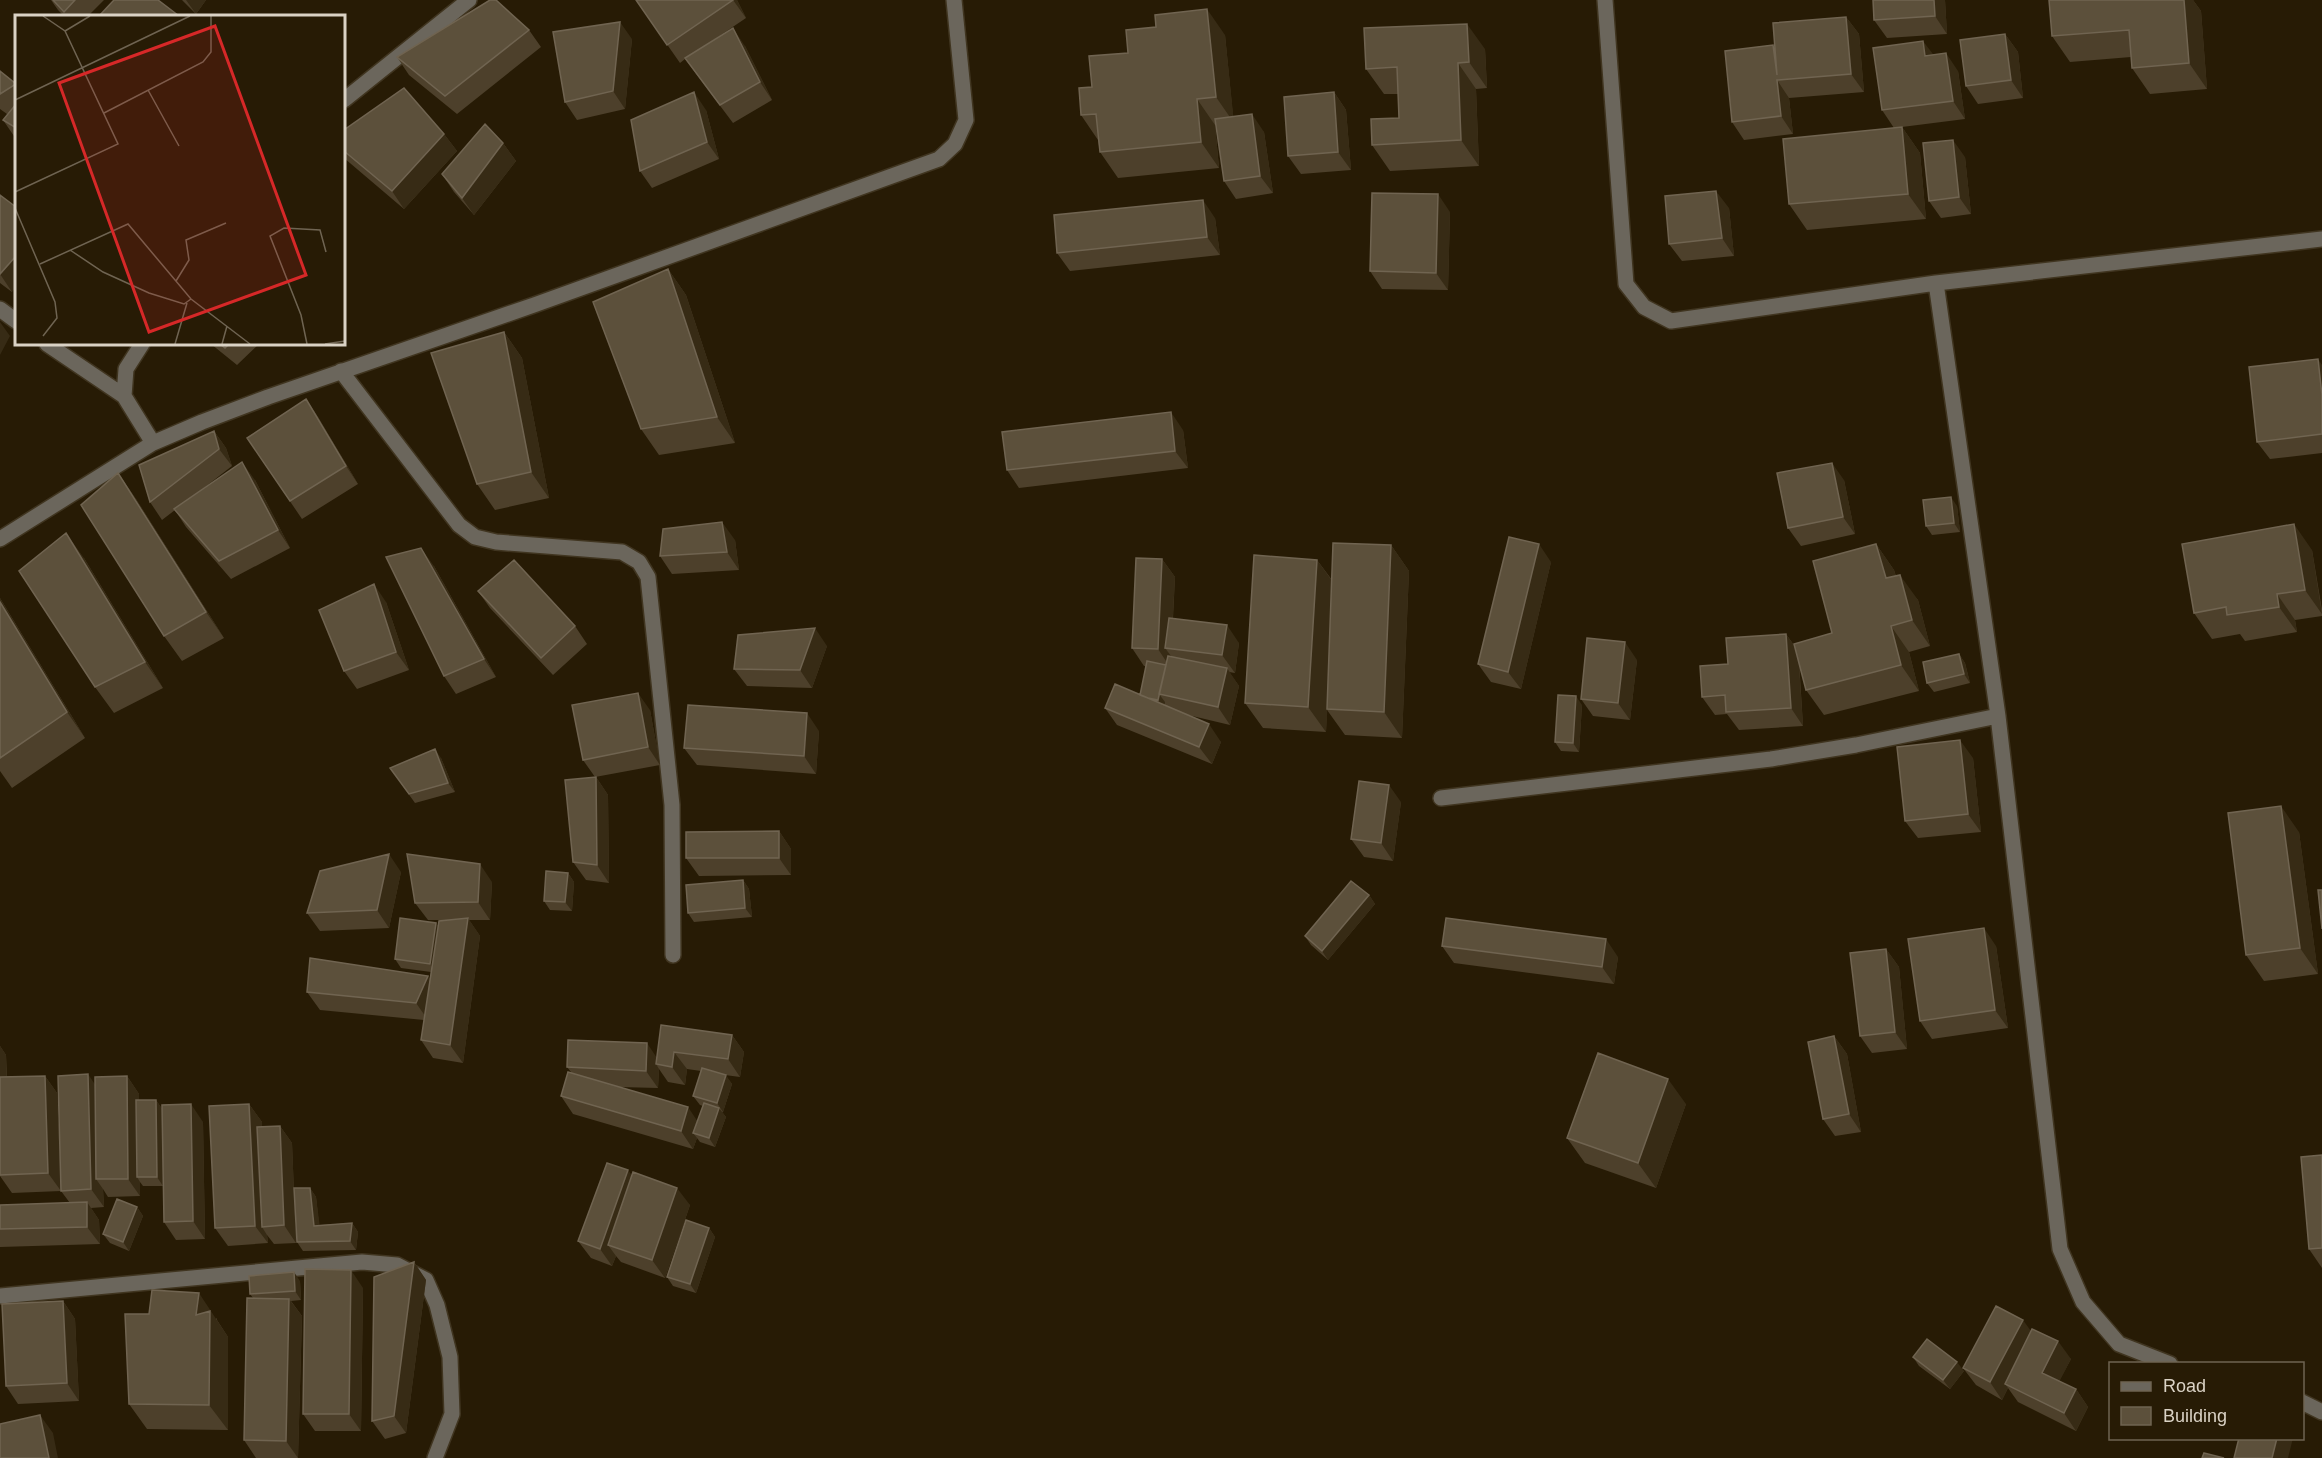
<svg xmlns="http://www.w3.org/2000/svg" width="2322" height="1458" viewBox="0 0 2322 1458" font-family="Helvetica,sans-serif">
<style>
.lines{fill:none;stroke-linecap:round;stroke-linejoin:round}
.minor-casing{stroke:#403520;stroke-width:18}
.minor{stroke:#6b665c;stroke-width:15}
.wall{fill:#4d402b;fill-rule:evenodd}
.shaded-wall{fill:#372b15}
.building{fill:#5c503b;stroke:#706451;stroke-width:1.5}
.inset-road{fill:none;stroke:#6f6452;stroke-width:1.5}
.view{fill:#d62828;fill-opacity:0.15;stroke:#d62828;stroke-width:3}
.inset-edge{fill:none;stroke:#dad2c5;stroke-width:3}
</style>
<rect width="100%" height="100%" fill="#271b05"/>
<g class="lines">
<!-- minor casing -->
<g class="minor-casing">
<path id="minor" d="M1605,0L1626,284L1644,307L1671,321L1936,283L2322,239
M344,100L469,0
M1936,283L1998,716L2060,1249L2083,1302L2119,1344L2170,1364
M0,309L16,321
M47,344L124,396
M142,344L126,369L124,396L153,443
M341,371L459,525L475,537L496,542L622,552L639,562L648,577L672,805L673,955
M0,539L153,443L202,422L268,397L534,305L939,159L955,144L966,120L954,0
M1441,798L1771,759L1856,745L1998,716
M0,1296L362,1262L397,1265L426,1280L437,1305L450,1357L452,1414L435,1458
M2302,1402L2322,1412"/>
</g>
<!-- minor -->
<use href="#minor" class="minor"/>
</g>
<!-- wall -->
<path class="wall" d="M51,0H104L88,16H64L58,10Z
M182,0H206L196,14Z
M636,0H737L746,18L709,43L745,46L772,100L733,123L685,59L680,63Z
M1873,0H1945L1947,34L1887,38L1874,20Z
M2049,0H2193L2201,11L2207,89L2150,94L2132,68L2131,57L2070,62L2052,36Z
M1846,17L1859,34L1864,92L1789,98L1793,134L1744,140L1732,122L1773,45L1775,48Z
M529,30L541,47L457,114L409,75L397,57Z
M2005,34L2018,52L2023,98L1978,104L1966,86Z
M1225,35L1233,116L1264,132L1273,193L1236,199L1224,181L1216,125H1215L1219,168L1118,178L1100,152L1098,140L1081,115L1128,53Z
M632,39L625,109L577,120L565,102Z
M1485,49L1487,88L1476,89L1479,166L1390,171L1372,145L1399,118L1398,94H1384L1366,69Z
M0,71L16,84V139L3,120L9,113L7,114L0,109Z
M1958,71L1965,119L1894,128L1882,110Z
M1334,92L1346,110L1351,170L1301,174L1288,156Z
M706,110L719,159L652,188L640,171Z
M1902,127L1920,153L1926,219L1807,230L1789,204Z
M344,130L444,134L457,151L404,209L344,158Z
M503,143L516,161L474,215L454,192L442,174Z
M1965,157L1971,214L1941,218L1929,201Z
M0,195L12,292L0,283Z
M1729,208L1734,256L1682,261L1669,244Z
M1450,212L1448,290L1382,289L1370,271Z
M1215,218L1220,255L1070,271L1057,253Z
M668,269L686,295L735,443L659,455L641,429Z
M504,332L522,358L549,498L495,510L477,484Z
M211,344H259L237,365Z
M2322,365V453L2270,459L2257,442Z
M306,399L318,417L358,484L302,519L247,438Z
M1183,430L1188,468L1019,488L1007,470Z
M214,431L226,448L232,466L196,494L255,480L290,548L231,579L186,527L175,510L162,520L150,502Z
M118,473L136,499L224,638L182,661L164,636Z
M1844,480L1855,534L1801,546L1788,528Z
M1957,506L1960,532L1932,535L1926,526Z
M735,540L739,570L672,574L660,556Z
M1876,544L1894,570L1896,576L1918,600L1930,646L1909,652L1919,691L1824,715L1806,690L1799,660L1803,726L1739,730L1727,714L1715,715L1702,697L1728,664L1786,634L1796,648L1832,633Z
M1391,545L1409,571L1402,738L1345,735L1327,710L1326,732L1263,728L1245,703L1317,560L1332,580Z
M2312,550L2322,610V616L2295,620L2297,632L2245,641L2240,634L2212,639L2194,613Z
M84,558L163,688L114,713L95,687Z
M1162,559L1175,577L1173,618L1239,643L1235,673L1229,672L1239,686L1230,725L1188,715L1221,742L1212,764L1117,725L1105,708L1140,695L1146,666H1144L1132,648Z
M1551,562L1521,689L1491,682L1478,664Z
M434,566L496,677L456,694L444,676Z
M478,591L575,626L587,644L553,675L490,608Z
M0,598L85,738L12,788L0,771Z
M386,602L409,670L357,689L344,671Z
M827,646L812,688L747,686L734,669Z
M1959,654L1965,663L1970,683L1934,692L1927,683Z
M1637,660L1630,720L1593,716L1581,699Z
M1582,705L1579,752L1561,751L1555,742Z
M650,710L660,765L595,777L583,760Z
M819,731L816,774L697,765L684,748Z
M441,758L455,792L415,803L390,768Z
M1973,758L1981,832L1918,838L1905,821Z
M596,777L608,795L609,883L586,880L573,862Z
M1401,802L1393,861L1364,857L1351,839Z
M779,831L791,849V875L699,876L686,858Z
M2299,832L2318,974L2264,981L2246,955Z
M401,872L389,928L320,931L307,913Z
M568,873L574,882L572,911L550,910L544,901Z
M743,880L749,889L752,917L694,922L688,913Z
M492,882L490,920H469L480,936L463,1063L433,1058L421,1040L424,1020L320,1010L307,992L428,976L430,979L431,972L401,968L395,959L436,923L438,926L446,920H428L415,903Z
M1369,895L1375,904L1328,960L1311,945L1305,936Z
M1442,946L1618,957L1614,984L1454,963Z
M1996,946L2008,1028L1932,1039L1920,1021Z
M1886,949L1899,967L1907,1049L1872,1053L1860,1036Z
M732,1035L744,1052L740,1077L725,1075L732,1084L723,1112H722L726,1117L715,1147L700,1142L697,1138L693,1149L573,1114L561,1096L571,1072L567,1067L657,1057ZM659,1069L668,1082L685,1085L687,1069L701,1071L693,1096L700,1105L703,1106L698,1121L619,1087L658,1088Z
M1834,1036L1847,1054L1861,1132L1835,1136L1823,1119Z
M0,1046L6,1055L7,1077L45,1076L57,1093L61,1191L12,1193L0,1176Z
M127,1076L139,1094V1100H156L162,1109L203,1122L205,1239L176,1240L164,1222L163,1186H143L140,1182V1196L108,1197L103,1189L104,1207L91,1208L99,1220L100,1244L0,1247V1205L70,1203L61,1191L95,1085Z
M249,1104L262,1122V1127L280,1126L292,1143L296,1243L274,1244L267,1235L268,1243L228,1246L215,1228Z
M1686,1104L1656,1188L1585,1163L1567,1138Z
M2322,1155V1268L2309,1249Z
M632,1176L690,1205L665,1278L621,1262L616,1256L612,1266L591,1258L578,1241Z
M310,1188L316,1197L319,1225L352,1223L358,1232L356,1250L303,1251L297,1242Z
M137,1207L143,1216L129,1251L110,1243L103,1234Z
M709,1228L715,1237L696,1293L673,1286L667,1277Z
M414,1262L426,1280L406,1433L385,1439L372,1421Z
M300,1281L301,1300L291,1301L302,1316L298,1458H256L244,1440L253,1298L250,1294Z
M363,1288L361,1431H315L303,1414Z
M63,1301L75,1319L79,1401L18,1404L6,1386Z
M217,1318V1320L228,1337V1430L147,1429L129,1404Z
M2031,1332L2071,1359L2059,1381L2076,1389L2088,1407L2076,1431L2018,1402L2008,1388L2002,1400L1976,1385L1963,1368Z
M1913,1357L1964,1371L1950,1389L1919,1366Z"/>
<!-- shaded-wall -->
<path class="shaded-wall" d="M186,0H206L196,14Z
M733,0H737L746,18Z
M1934,0H1945L1947,34L1935,16Z
M2184,0H2193L2201,11L2207,89L2189,63Z
M1207,9L1225,35L1234,123L1216,97Z
M1846,17L1859,34L1864,92L1851,74Z
M620,22L632,39L625,109L613,91Z
M1467,24L1485,49L1487,88L1469,62Z
M733,28L745,46L772,100L760,82Z
M2005,34L2018,52L2023,98L2011,80Z
M1923,41L1936,58L1925,56Z
M1946,53L1958,71L1965,119L1953,101Z
M1458,63L1476,89L1479,166L1461,140Z
M1777,80L1789,98L1793,134L1781,116Z
M694,92L706,110L719,159L707,142Z
M1334,92L1346,110L1351,170L1338,152Z
M1197,99L1215,125L1219,168L1201,142Z
M1252,114L1264,132L1273,193L1260,176Z
M1902,127L1920,153L1926,219L1908,194Z
M444,134L457,151L404,209L392,191Z
M1953,140L1965,157L1971,214L1959,197Z
M503,143L516,161L474,215L462,198Z
M1716,191L1729,208L1734,256L1722,238Z
M1438,194L1450,212L1448,290L1436,273Z
M1203,200L1215,218L1220,255L1207,237Z
M16,256V287L12,292L0,274Z
M668,269L686,295L735,443L717,417Z
M0,322L10,336L0,355Z
M504,332L522,358L549,498L531,472Z
M2318,359L2322,365V395Z
M306,399L318,417L358,484L346,466Z
M1171,412L1183,430L1188,468L1175,451Z
M214,431L226,448L232,466L219,449Z
M242,462L255,480L290,548L278,530Z
M1832,463L1844,480L1855,534L1843,517Z
M118,473L136,499L224,638L206,612Z
M1951,497L1957,506L1960,532L1954,523Z
M722,522L735,540L739,570L727,552Z
M2294,524L2312,550L2322,614L2305,590Z
M66,533L84,558L163,688L145,662Z
M1539,544L1551,562L1521,689L1508,672Z
M1876,544L1894,570L1904,604L1886,578Z
M1391,545L1409,571L1402,738L1384,712Z
M421,548L434,566L496,677L484,659Z
M1162,559L1175,577L1171,649L1165,648L1171,656L1170,667L1158,649Z
M1317,560L1335,585L1326,732L1308,707Z
M1900,575L1918,600L1930,646L1912,620Z
M374,584L386,602L409,670L396,652Z
M2277,594L2295,620L2297,632L2279,607Z
M0,598L85,738L67,712L0,602Z
M1227,625L1239,643L1235,673L1222,655Z
M1891,626L1909,652L1919,691L1901,665Z
M815,628L827,646L812,688L800,670Z
M1786,634L1798,651L1803,726L1791,708Z
M1625,642L1637,660L1630,720L1618,703Z
M1959,654L1965,663L1970,683L1964,674Z
M1166,665L1159,694L1165,702L1164,709L1158,700Z
M1227,668L1239,686L1230,725L1218,707Z
M638,693L650,710L660,765L648,747Z
M1576,696L1582,705L1579,752L1573,743Z
M807,713L819,731L816,774L804,756Z
M1209,724L1221,742L1212,764L1199,747Z
M1960,740L1973,758L1981,832L1968,814Z
M435,749L441,758L455,792L448,783Z
M596,777L608,795L609,883L597,865Z
M1389,785L1401,802L1393,861L1381,843Z
M2281,806L2299,832L2318,974L2300,948Z
M779,831L791,849V875L779,858Z
M389,854L401,872L389,928L377,910Z
M480,864L492,882L490,920L478,902Z
M568,873L574,882L572,911L565,902Z
M743,880L749,889L752,917L745,908Z
M1369,895L1375,904L1328,960L1322,951Z
M468,918L480,936L463,1063L450,1045Z
M436,923L442,932L436,973L430,964Z
M1984,928L1996,946L2008,1028L1995,1010Z
M1606,939L1618,957L1614,984L1602,967Z
M1886,949L1899,967L1907,1049L1895,1032Z
M428,976L441,994L428,1020L416,1003Z
M732,1035L744,1052L740,1077L728,1059Z
M1834,1036L1847,1054L1861,1132L1849,1114Z
M647,1043L659,1061L656,1064L659,1069L658,1088L646,1071Z
M0,1046L6,1055L7,1086L0,1076Z
M674,1052L687,1069L685,1085L672,1067Z
M88,1074L100,1092L96,1179L103,1189L104,1207L91,1189Z
M726,1075L732,1084L723,1112L717,1103Z
M45,1076L57,1093L61,1191L48,1173Z
M127,1076L139,1094L140,1177H137L140,1182V1196L128,1179Z
M1668,1079L1686,1104L1656,1188L1638,1163Z
M156,1100L162,1109L163,1186L157,1177Z
M191,1104L203,1122L205,1239L193,1221Z
M249,1104L262,1122L267,1226L262,1227L267,1235L268,1243L255,1226Z
M688,1107L700,1125L693,1133L697,1138L693,1149L681,1131Z
M719,1108L726,1117L715,1147L709,1138Z
M280,1126L292,1143L296,1243L284,1225Z
M628,1170L641,1188L608,1245L616,1256L612,1266L600,1249Z
M310,1188L316,1197L321,1235L314,1226Z
M677,1188L690,1205L665,1278L652,1260Z
M87,1202L99,1220L100,1244L87,1227Z
M137,1207L143,1216L129,1251L123,1242Z
M352,1223L358,1232L356,1250L350,1241Z
M709,1228L715,1237L696,1293L690,1284Z
M414,1262L426,1280L406,1433L394,1416Z
M351,1270L363,1288L361,1431L349,1414Z
M294,1272L300,1281L301,1300L295,1291Z
M199,1293L228,1337V1430L209,1405L196,1315Z
M289,1299L302,1316L298,1458L286,1441Z
M63,1301L75,1319L79,1401L67,1383Z
M2023,1320L2036,1338L2005,1384L2008,1388L2002,1400L1990,1382Z
M2058,1341L2071,1359L2055,1390L2042,1373Z
M1957,1362L1964,1371L1950,1389L1943,1380Z
M2076,1389L2088,1407L2076,1431L2064,1413Z
M40,1415L53,1433L58,1458H49Z
M2277,1438H2293L2288,1458H2272Z"/>
<!-- building -->
<path class="building" d="M53,0H75L64,12Z
M114,0H158L179,16H99Z
M490,0H496L529,30L445,96L397,57Z
M636,0H733L667,45Z
M1873,0H1934L1935,16L1874,20Z
M2049,0H2184L2189,63L2132,68L2129,30L2052,36Z
M1207,9L1216,97L1197,99L1201,142L1100,152L1096,114L1081,115L1079,88L1092,87L1089,56L1128,53L1126,30L1156,27L1155,15Z
M1846,17L1851,74L1777,80L1781,116L1732,122L1725,51L1773,45L1777,75L1773,23Z
M620,22L613,91L565,102L553,32Z
M1467,24L1469,62L1458,63L1461,140L1372,145L1371,119L1399,118L1397,67L1366,69L1364,28Z
M733,28L760,82L720,105L685,58Z
M2005,34L2011,80L1966,86L1960,40Z
M1923,41L1925,56L1946,53L1953,101L1882,110L1873,48Z
M0,71L16,84L0,94Z
M404,88L444,134L392,191L344,151V130Z
M694,92L707,142L640,171L631,120Z
M1334,92L1338,152L1288,156L1284,97Z
M16,104V128L3,120Z
M1252,114L1260,176L1224,181L1215,119Z
M485,124L503,143L462,198L442,174Z
M1902,127L1908,194L1789,204L1783,139Z
M1953,140L1959,197L1929,201L1923,143Z
M1716,191L1722,238L1669,244L1665,196Z
M1372,193L1438,194L1436,273L1370,271Z
M0,195L16,207V256L0,274Z
M1203,200L1207,237L1057,253L1054,215Z
M668,269L717,417L641,429L593,302Z
M504,332L531,472L477,484L431,353Z
M220,344H229L225,348Z
M2318,359L2322,395V434L2257,442L2249,367Z
M306,399L346,466L290,501L247,438Z
M1171,412L1175,451L1007,470L1002,432Z
M214,431L219,449L150,502L139,465Z
M242,462L278,530L219,561L174,509Z
M1832,463L1843,517L1788,528L1777,473Z
M118,473L206,612L164,636L81,505Z
M1951,497L1954,523L1926,526L1923,500Z
M722,522L727,552L660,556L663,529Z
M2294,524L2305,590L2277,594L2279,607L2227,615L2226,607L2194,613L2182,544Z
M66,533L145,662L95,687L19,571Z
M1509,537L1539,544L1508,672L1478,664Z
M1333,543L1391,545L1384,712L1327,709Z
M1876,544L1886,578L1900,575L1912,620L1891,626L1901,665L1806,690L1794,644L1832,633L1813,561Z
M421,548L484,659L444,676L386,557Z
M1254,555L1317,560L1308,707L1245,703Z
M1136,558L1162,559L1158,649L1132,648Z
M514,560L575,626L541,658L478,591Z
M374,584L396,652L344,671L319,610Z
M0,602L67,712L0,758Z
M1169,618L1227,625L1222,655L1165,648Z
M815,628L800,670L734,669L738,635Z
M1786,634L1791,708L1726,712L1725,695L1702,697L1700,666L1728,664L1726,638Z
M1587,638L1625,642L1618,703L1581,699Z
M1959,654L1964,674L1927,683L1923,662Z
M1168,656L1227,668L1218,707L1159,694Z
M1147,661L1166,665L1158,700L1148,698L1140,695Z
M1115,684L1209,724L1199,747L1105,708Z
M638,693L648,747L583,760L572,705Z
M1558,695L1576,696L1573,743L1555,742Z
M688,705L807,713L804,756L684,748Z
M1960,740L1968,814L1905,821L1897,747Z
M435,749L448,783L409,794L390,768Z
M596,777L597,865L573,862L565,780Z
M1359,781L1389,785L1381,843L1351,839Z
M2281,806L2300,948L2246,955L2228,813Z
M779,831V858H686V832Z
M389,854L377,910L307,913L320,871Z
M407,854L480,864L478,902L415,903Z
M546,871L568,873L565,902L544,901Z
M743,880L745,908L688,913L686,885Z
M1351,881L1369,895L1322,951L1305,936Z
M2318,890H2322V929Z
M400,918L436,923L430,964L395,959Z
M468,918L450,1045L421,1040L439,921Z
M1446,918L1606,939L1602,967L1442,946Z
M1984,928L1995,1010L1920,1021L1908,939Z
M1886,949L1895,1032L1860,1036L1850,953Z
M310,958L428,976L416,1003L307,992Z
M661,1025L732,1035L728,1059L674,1052L672,1067L656,1064Z
M1834,1036L1849,1114L1823,1119L1808,1042Z
M568,1040L647,1043L646,1071L567,1067Z
M1598,1053L1668,1079L1638,1163L1567,1138Z
M702,1068L726,1075L717,1103L693,1096Z
M568,1072L688,1107L681,1131L561,1096Z
M88,1074L91,1189L61,1191L58,1076Z
M45,1076L48,1173L0,1175V1077Z
M127,1076L128,1179H96L95,1077Z
M136,1100H156L157,1177H137Z
M704,1103L719,1108L709,1138L693,1133Z
M191,1104L193,1221L164,1222L162,1105Z
M249,1104L255,1226L215,1228L209,1106Z
M280,1126L284,1225L262,1227L257,1127Z
M2322,1155V1248L2309,1249L2301,1157Z
M607,1163L628,1170L600,1249L578,1241Z
M633,1172L677,1188L652,1260L608,1245Z
M294,1188H310L314,1226L352,1223L350,1241L297,1242Z
M117,1199L137,1207L123,1242L103,1234Z
M87,1202V1227L0,1229V1205Z
M686,1220L709,1228L690,1284L667,1277Z
M414,1262L394,1416L372,1421L374,1277Z
M305,1269L351,1270L349,1414H303Z
M294,1272L295,1291L250,1294L249,1276Z
M152,1290L199,1293L196,1315L210,1311L209,1405L129,1404L125,1314H149Z
M247,1298L289,1299L286,1441L244,1440Z
M63,1301L67,1383L6,1386L2,1304Z
M1996,1306L2023,1320L1990,1382L1963,1368Z
M2032,1329L2058,1341L2042,1373L2076,1389L2064,1413L2005,1384Z
M1927,1339L1957,1362L1943,1380L1913,1357Z
M40,1415L49,1458H0V1424Z
M2239,1438H2277L2272,1458H2234Z
M2204,1453L2224,1458H2202Z"/>
<!-- overview -->
<g transform="translate(15 15)">
<rect width="330" height="330" fill="#271b05"/>
<path class="inset-road" d="M50,16L75,1M133,75L164,131M0,85L175,1M89,98L188,47L196,37V1M0,177L103,129L50,16L28,1M0,193L40,287L42,303L28,321M55,235L88,257L134,278L169,289L176,284M25,249L113,209L176,284L235,329M161,266L174,245L171,225L211,208M160,329L172,288M207,329L212,311M292,329L286,300L255,221L269,213L305,215L311,237M310,329L330,326"/>
<path class="view" d="M200,11L291,260L134,317L44,68Z"/>
<rect width="330" height="330" class="inset-edge"/>
</g>
<!-- legend -->
<rect x="2109" y="1362" width="195" height="78" fill="#271b05" stroke="#6f6452" stroke-width="1.5"/>
<rect x="2121" y="1382" width="30" height="9" fill="#6b665c" stroke="#6f6452" stroke-width="1.5"/>
<text x="2163" y="1392" font-size="18" fill="#dad2c5">Road</text>
<rect x="2121" y="1407" width="30" height="18" fill="#5c503b" stroke="#6f6452" stroke-width="1.5"/>
<text x="2163" y="1422" font-size="18" fill="#dad2c5">Building</text>
</svg>
